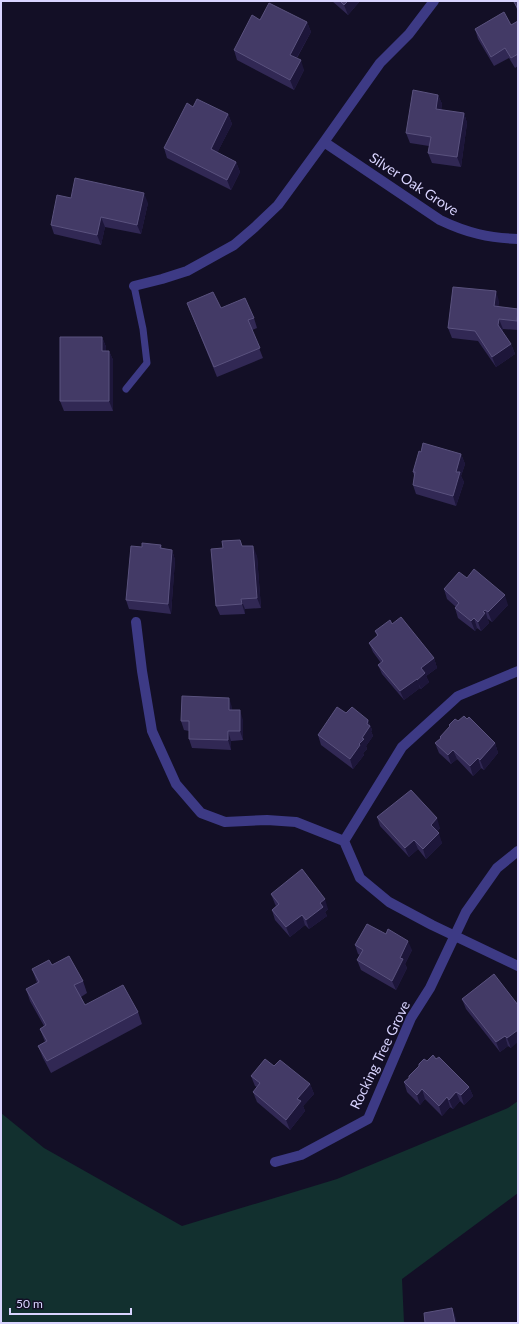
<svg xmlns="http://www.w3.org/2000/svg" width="519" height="1324" viewBox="0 0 519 1324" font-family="Lato,sans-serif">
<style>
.green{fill:#12302f}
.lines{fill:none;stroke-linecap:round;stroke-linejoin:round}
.service{stroke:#3d3a85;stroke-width:7}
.minor{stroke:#3d3a85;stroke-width:10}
.wall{fill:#312854}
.shaded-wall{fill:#1d163a}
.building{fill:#433a66;stroke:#5a527e}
.labels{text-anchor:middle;stroke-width:3;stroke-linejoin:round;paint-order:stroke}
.street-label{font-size:14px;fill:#d9d4ff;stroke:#130f26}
</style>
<rect width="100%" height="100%" fill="#130f26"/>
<!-- green -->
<path class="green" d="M518,1101V1193L402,1279L404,1323H1V1113L44,1148L182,1226L337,1179L508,1108Z"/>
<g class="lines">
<!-- service -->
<path class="service" d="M126,389L147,363L143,329L134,286"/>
<!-- minor -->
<path class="minor" d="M324,142L440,220C467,233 489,238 518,239
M134,286L162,279L187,271L234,245L255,227L278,205L324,142L380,63L409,34L434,1
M136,622L142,671L152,731L176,784L201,813L225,822L267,820L296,822L344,841
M518,671L458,696L402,747L344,841L360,878L389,902L432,925L518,966
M275,1162L301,1155L368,1119L411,1018L430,988L466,912L497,868L518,851"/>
</g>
<!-- wall -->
<path class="wall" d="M332,1H360L348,15Z
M518,1V12L514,2Z
M260,20L307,22L311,32L297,58L304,70L294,90L237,60L234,50Z
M518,21V66L515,68L509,58L494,66L478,39L475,29L511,25Z
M438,95L442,104L441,110L464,113L467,123L461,167L432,163L428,153L429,146L410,143L406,133Z
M193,107L228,114L232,124L217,153L236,162L240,172L231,190L167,158L164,148Z
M71,198L148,203L141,234L105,227L101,245L54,234L51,225Z
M499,301L498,307L518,309V330L503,329L502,331L511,344L515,354L496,367L478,341L452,338L448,328Z
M187,303L221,308L254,318L257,328L252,330L263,358L217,377Z
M102,337L106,347V351H109L113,360V411H64L60,401Z
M461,454L465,464L461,476L464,482L456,506L416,494L413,485L414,476L413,472Z
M161,545L162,549L172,550L175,560L171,614L129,609L126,600L142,547Z
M243,546L257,556L261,608L245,609V614L220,615L216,606Z
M467,578L508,605L492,622L488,619V620L489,623L481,631L477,628L475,631L458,618L455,608L456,607L447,599L444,589Z
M392,624L434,658L437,668L426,676L429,682L421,689L420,688L404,700L382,674L378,665L381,663L373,652L369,643L377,636L375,631Z
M232,707V710L243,720V740L231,741V750L192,748L189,739V731L184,730L181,721Z
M346,713L368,720L372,730L371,731L373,736L366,746L367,749L363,753L364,755L353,769L321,745L318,735Z
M458,721L495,743L498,753L484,770L481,768L473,776L457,759L451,764L439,753L435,743L440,739V737Z
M377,817L440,828L437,832L442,843L426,859L418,849L409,857L380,826Z
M271,894L328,909L325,912L327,916L309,929L305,925L290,937L275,920L272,910L276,906L275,904Z
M355,945L412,950L405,964L407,968L396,990L361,970L357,960L360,955L358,954Z
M52,965L83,981L87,993L81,997L85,1005L138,1012L142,1024L51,1073L43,1058L38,1046L45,1042L40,1029L44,1026L30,1001L26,989L37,983L32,969Z
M494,974L511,1048L508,1046L500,1052L466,1009L462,999Z
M427,1061L469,1087L473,1096L464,1105L460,1101L453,1109L450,1107L442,1116L425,1099L420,1105L407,1092L404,1082L409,1078Z
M274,1066L310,1084L314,1094L303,1106L305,1111L290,1130L257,1102L253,1092L257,1087L255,1086L251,1076Z"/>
<!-- shaded-wall -->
<path class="shaded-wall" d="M348,1H360L348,15L344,5Z
M307,22L311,32L293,64L290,55Z
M301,60L304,70L294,90L290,80Z
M438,95L442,104L440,119L436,109Z
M464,113L467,123L461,167L457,157Z
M228,114L232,124L214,159L211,149Z
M236,162L240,172L231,190L227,180Z
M144,193L148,203L141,234L137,225Z
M101,217L105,227L101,245L97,235Z
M496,291L499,301L497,316L494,306Z
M499,319L503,329L502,334L498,325Z
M102,337L106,347V361L102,351Z
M511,344L515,354L496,367L492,357Z
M109,351L113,360V411L109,401Z
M461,454L465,464L461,476L464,482L456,506L453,496L456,472Z
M253,546L257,556L261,608L257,598Z
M172,550L175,560L171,614L168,604Z
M505,595L508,605L492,622L488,612Z
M241,599L245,609V614L242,604Z
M485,610L489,623L481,631L478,622Z
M474,618L477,628L475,631L471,621Z
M434,658L437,668L426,676L429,682L421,689L417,680L421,668Z
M417,679L420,688L404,700L400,691Z
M229,698L232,707L233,719L229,710Z
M240,710L243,720V740L240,731Z
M368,720L372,730L371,731L373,736L366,746L367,749L363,753L364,755L353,769L350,759L359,744Z
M228,731L231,741V750L228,740Z
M495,743L498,753L484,770L480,760Z
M453,750L457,759L451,764L448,755Z
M478,758L481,768L473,776L470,766Z
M437,818L440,828L434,835L431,825Z
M439,833L442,843L426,859L423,849Z
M414,840L418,849L409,857L405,848Z
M325,899L328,909L325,912L327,916L309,929L306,920L320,903Z
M302,915L305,925L290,937L286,927Z
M408,941L412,950L405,964L407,968L396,990L392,981L400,958Z
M518,1030V1042L511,1048L507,1038Z
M505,1036L508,1046L500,1052L496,1042Z
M310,1084L314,1094L303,1106L305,1111L290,1130L286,1120L297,1099Z
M469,1087L473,1096L464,1105L461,1095Z
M422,1089L425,1099L420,1105L417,1095Z
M456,1092L460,1101L453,1109L449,1100Z
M447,1097L450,1107L442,1116L439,1106Z
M452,1308L456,1318L457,1323H455Z"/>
<!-- building -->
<path class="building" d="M340,1H348L344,5Z
M515,1H518V9L514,2Z
M269,3L307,22L290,55L301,60L290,80L234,50L252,15L260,20Z
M504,12L511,25L518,21V54L511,58L505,48L491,57L475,29Z
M413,90L438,95L436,109L464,113L457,157L428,153L431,137L406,133Z
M197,99L228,114L211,149L236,162L227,180L164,148L187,103L193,107Z
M75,178L144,193L137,225L101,217L97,235L51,225L57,195L71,198Z
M453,287L496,291L494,306L518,309L517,321L499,319L498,325L511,344L492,357L475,331L448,328Z
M213,292L221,308L245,298L254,318L248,320L260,348L214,367L187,303Z
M60,337H102V351H109V401H60Z
M423,443L461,454L456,472H460L453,496L413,485L415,472H413L419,451L421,452Z
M240,540L242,546H253L257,598L241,599L242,604L216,606L211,549L223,548L222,541Z
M142,543L161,545L160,548L172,550L168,604L126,600L131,546L142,547Z
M474,569L505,595L488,612L485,610L483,612L485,613L478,622L474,618L471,621L455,608L459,603L444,589L459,572L467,578Z
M401,617L434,658L421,668L425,673L417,680V679L400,691L378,665L383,661L369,643L378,635L375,631L390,620L392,624Z
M182,696L229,698V710H240V731H228V740L189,739V721H181Z
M337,707L346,713L352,707L368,720L367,724L370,726L362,738L364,739L359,744L360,745L350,759L318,735Z
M464,716L467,719L469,717L495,743L480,760L478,758L470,766L453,750L448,755L435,743L441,738L440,737L450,726L449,725L455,719L458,721Z
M411,790L437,818L431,825L439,833L423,849L414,840L405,848L377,817Z
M302,869L325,899L320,903L323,907L306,920L302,915L286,927L272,910L279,904L271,894Z
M367,924L386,934L388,929L408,941L400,958L403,959L392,981L357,960L363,950L355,945Z
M69,956L83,981L74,985L85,1005L123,985L138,1012L47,1061L38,1046L47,1041L40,1029L46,1025L26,989L39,982L32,969L49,960L52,965Z
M494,974L518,1005V1030L507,1038L505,1036L496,1042L462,999Z
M433,1055L436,1059L439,1057L469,1087L461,1095L456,1092L449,1100L447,1097L439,1106L422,1089L417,1095L404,1082L409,1078V1076L419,1066V1064L424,1059L427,1061Z
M265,1059L274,1066L280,1060L310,1084L297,1099L301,1101L286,1120L253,1092L260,1083L251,1076Z
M452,1308L455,1323H425L424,1313Z"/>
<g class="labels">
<!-- street labels -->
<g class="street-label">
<text transform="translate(414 184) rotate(33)" y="5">Silver Oak Grove</text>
<text transform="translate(380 1055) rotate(-64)" y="5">Rocking Tree Grove</text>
</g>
</g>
<!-- border -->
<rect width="519" height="1324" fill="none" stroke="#d9d4ff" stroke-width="4"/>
<!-- scale -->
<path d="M10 1308v6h121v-6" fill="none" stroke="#d9d4ff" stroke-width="2"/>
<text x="16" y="1308" font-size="12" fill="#d9d4ff" stroke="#130f26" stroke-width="3" paint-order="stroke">50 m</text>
</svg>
